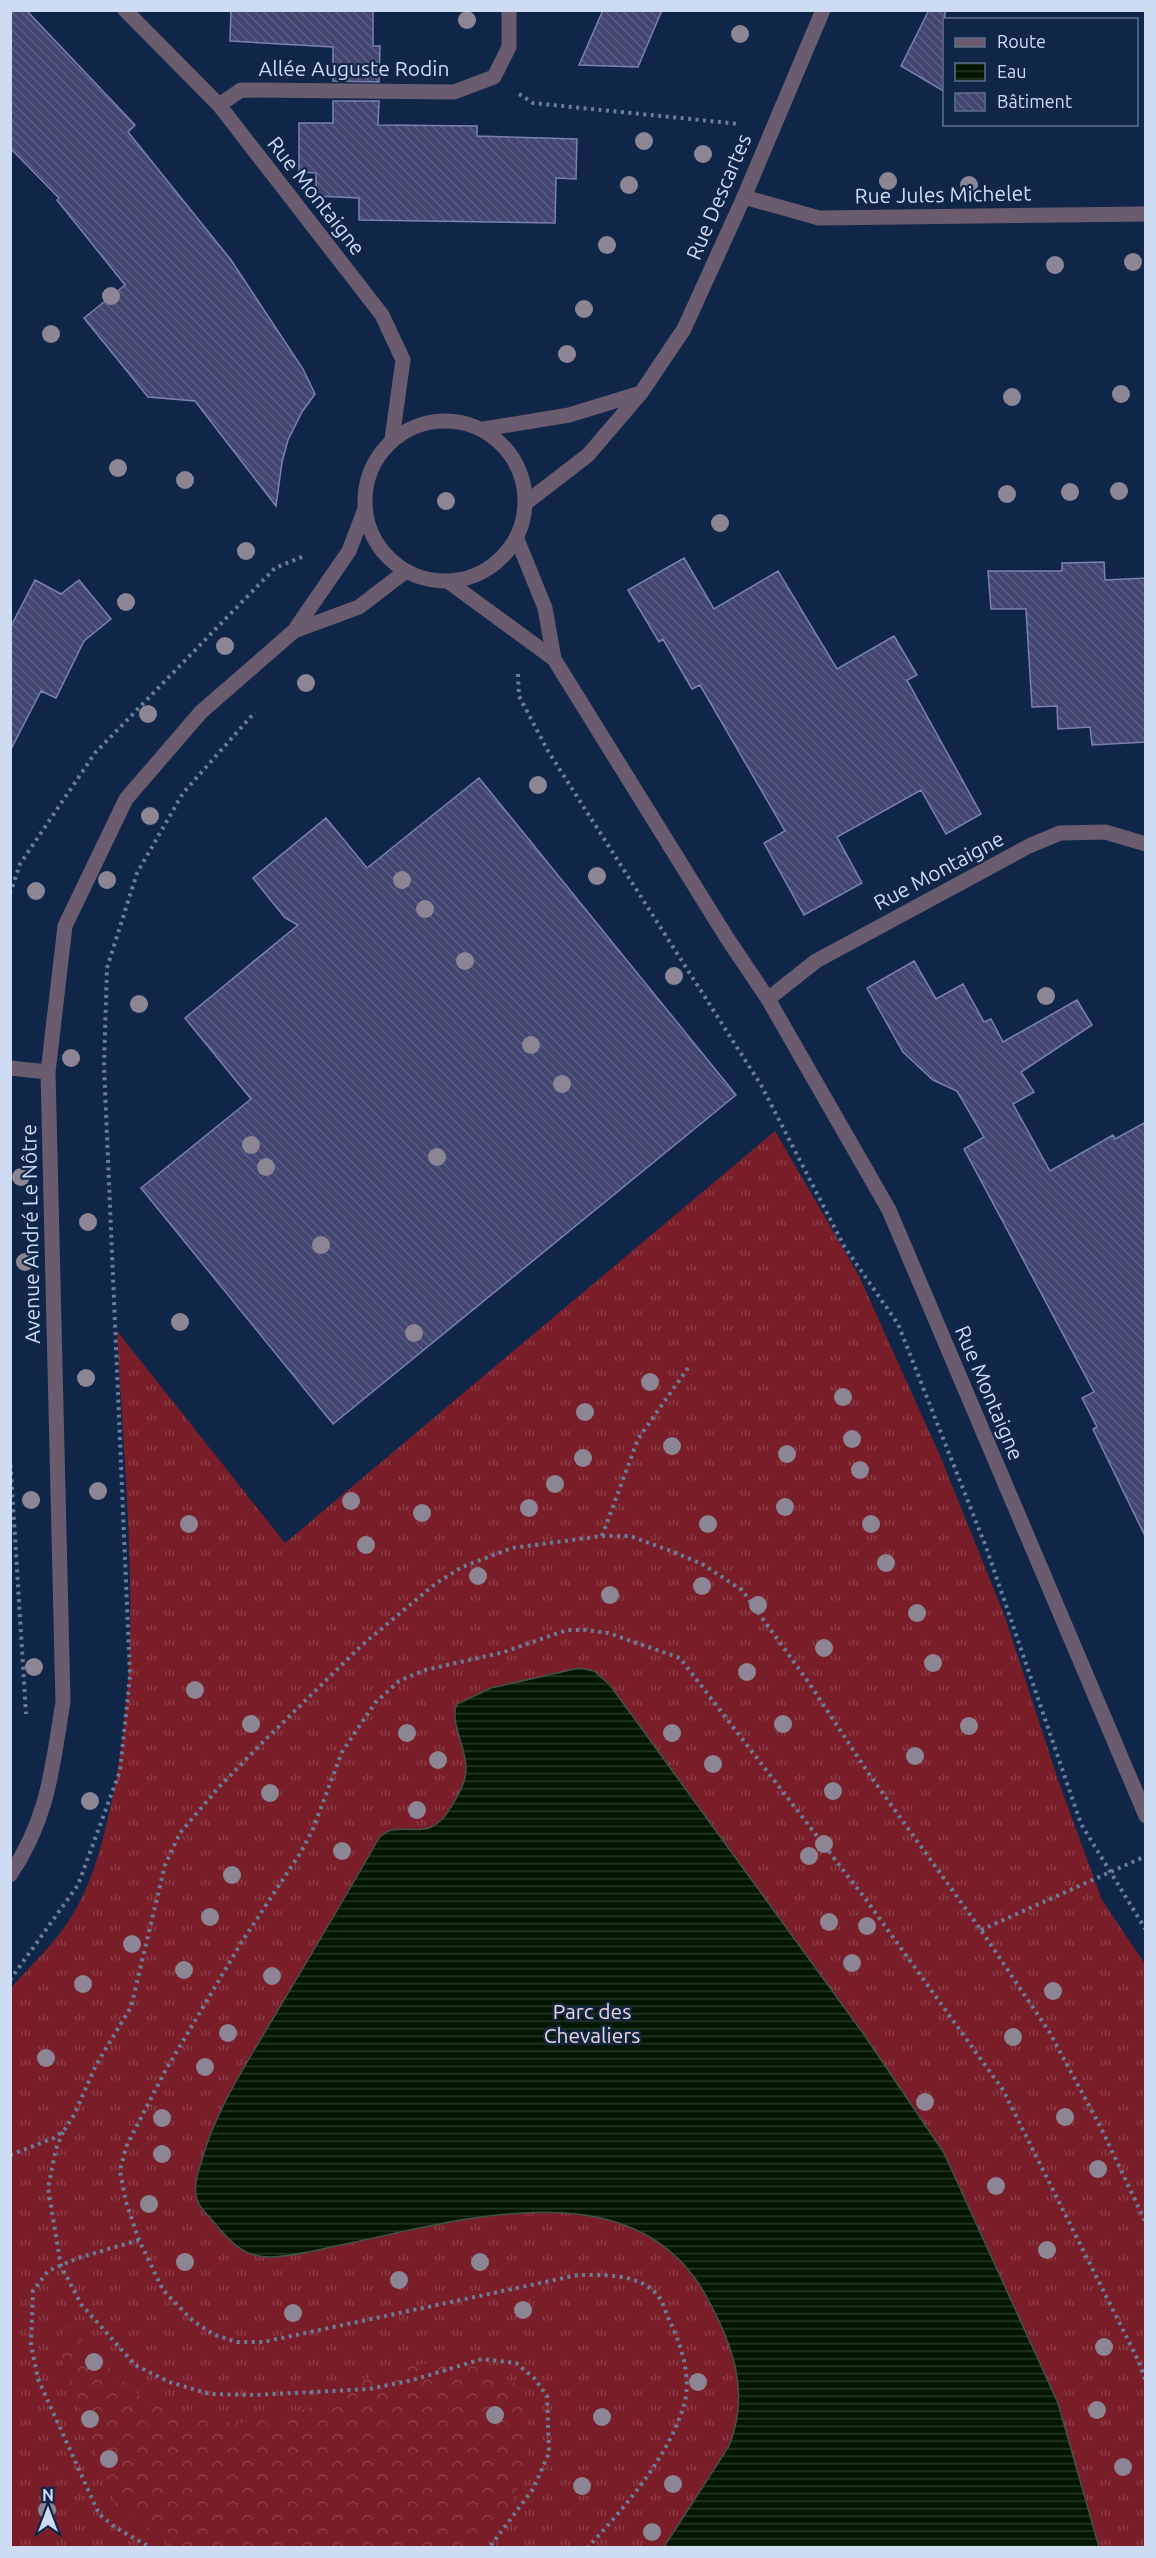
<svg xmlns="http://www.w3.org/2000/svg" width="1156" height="2558" viewBox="0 0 1156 2558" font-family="Ubuntu,sans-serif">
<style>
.grass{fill:url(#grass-tufts)}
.forest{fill:url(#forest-crowns)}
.water{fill:url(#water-rules);stroke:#405249;stroke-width:1.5}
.building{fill:url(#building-back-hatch);stroke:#7b81af;stroke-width:1.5}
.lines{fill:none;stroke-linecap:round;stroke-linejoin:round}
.path{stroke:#697c99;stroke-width:4;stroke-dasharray:3 4.5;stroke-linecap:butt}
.minor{stroke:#6a5c6e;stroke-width:15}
.tertiary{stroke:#6a5c6e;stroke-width:15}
.tree{fill:#8c8594}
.labels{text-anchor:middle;stroke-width:4.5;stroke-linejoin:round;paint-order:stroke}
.street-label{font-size:21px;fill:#cedcf3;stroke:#102649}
.park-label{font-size:21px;fill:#f2d3d2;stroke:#102649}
</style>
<defs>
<pattern id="grass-tufts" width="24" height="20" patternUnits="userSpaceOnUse" patternTransform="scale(1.5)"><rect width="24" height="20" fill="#791d28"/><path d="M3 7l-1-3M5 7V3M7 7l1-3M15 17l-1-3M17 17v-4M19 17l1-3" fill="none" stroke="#8b3d48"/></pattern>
<pattern id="forest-crowns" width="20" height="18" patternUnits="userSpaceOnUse" patternTransform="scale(1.5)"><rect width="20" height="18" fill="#791d28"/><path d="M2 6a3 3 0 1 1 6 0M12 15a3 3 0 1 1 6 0" fill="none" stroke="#8b3d48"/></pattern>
<pattern id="water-rules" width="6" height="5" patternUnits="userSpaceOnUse" patternTransform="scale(1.5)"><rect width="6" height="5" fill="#031700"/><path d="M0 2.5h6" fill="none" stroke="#273826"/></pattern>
<pattern id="building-back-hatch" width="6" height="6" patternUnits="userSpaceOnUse" patternTransform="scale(1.5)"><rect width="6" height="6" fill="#41456f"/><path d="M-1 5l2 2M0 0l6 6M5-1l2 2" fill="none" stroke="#5b5f84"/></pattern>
</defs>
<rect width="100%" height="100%" fill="#102649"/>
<!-- grass -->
<path class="grass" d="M775,1131L859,1276L941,1458L1005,1617L1058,1780L1102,1900L1145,1964V2547L11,2548V1988C30,1966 54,1944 70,1919C89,1890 99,1855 107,1822C147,1662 125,1493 117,1331L285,1543Z"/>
<!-- forest -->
<path class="forest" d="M67,2326L149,2405L238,2424L303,2410L380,2372L458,2358L518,2385L530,2443L512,2507L473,2547H175L115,2505L57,2347Z"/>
<!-- water -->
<path class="water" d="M579,1668L594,1671L610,1685L865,2036L944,2153L1058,2403L1099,2547H664L729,2446C751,2392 732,2342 705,2294C634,2168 465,2219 350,2243C324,2248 298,2256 272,2257C242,2258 229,2240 212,2220C207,2214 200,2208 198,2202C193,2191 197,2174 201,2163C215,2111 245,2066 272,2020C308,1960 344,1899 379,1838C400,1815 427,1849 451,1807C457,1797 463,1788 465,1777C471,1755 448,1722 457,1704L491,1688Z"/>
<!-- building -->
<path class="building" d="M10,10H26L135,125L128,132L231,260L303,369L315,394L302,412L288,440L282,462L276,506L195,401L148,397L84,318L125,285L57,200L59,198L10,148Z
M231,10H373V46H380L379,82L333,81V47L230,41Z
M603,10H662L638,67L579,65Z
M929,10H945V92L901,66Z
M333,101H379L378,125L477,126V136L577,139L576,179L556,178L555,223L359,220V198L316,196V173L299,172V123H333Z
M684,558L714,609L778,571L837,669L894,636L917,675L907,680L981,814L946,834L921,790L837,837L862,883L804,915L764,843L785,831L700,685L692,689L663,639L659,642L628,590Z
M1104,562L1105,580L1146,578V742L1092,745L1090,727L1058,729L1057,706L1032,707L1026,609H991L988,571H1062V563Z
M35,580L61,594L79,580L111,619L84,641L56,698L41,691L10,751V628Z
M479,778L736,1095L333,1424L141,1188L251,1099L185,1018L298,925L285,918L253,878L326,818L367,868Z
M914,961L936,999L963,984L984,1022L991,1019L1003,1042L1077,1000L1092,1025L1021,1072L1034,1092L1013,1104L1050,1171L1113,1135L1115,1139L1146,1122V1538L1093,1429L1097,1427L1082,1398L1094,1392L964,1149L984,1137L957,1091L933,1080L903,1052L867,988Z"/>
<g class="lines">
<!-- path -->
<path class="path" d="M519,94L533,103L739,124
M518,674L519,696L548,751L761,1085L844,1246L898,1324L986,1547L1081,1824L1146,1930
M10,894L20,864L95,753L275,568L304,556
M10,1457L26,1714
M602,1536L638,1439L688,1368
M981,1930L1146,1856
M10,1980L78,1885L120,1771L130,1676L104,1065L107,968L137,873L183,793L255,712
M63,2132L56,2149L48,2188L61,2266L81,2304L135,2365L169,2382L210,2394L256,2395L369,2389L413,2380L482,2359L516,2363L534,2378L547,2396L549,2453L533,2489L489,2548
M10,2155L54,2138L65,2129L74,2115L96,2065L131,2007L165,1865L180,1833L219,1787L262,1743L362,1645L435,1584L462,1567L512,1548L602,1536H630L671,1551L702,1564L742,1590L809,1683L871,1777L981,1930L1050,2033L1101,2128L1146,2223
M139,2240L78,2258L48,2271L33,2291L31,2345L38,2379L99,2514L116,2528L152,2548
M587,2548C623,2510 672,2453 685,2401C691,2376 681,2344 670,2322C666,2314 664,2304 659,2297C641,2273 604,2275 578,2275L263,2342H237L215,2335L193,2321L163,2290L139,2240L126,2202L120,2171L126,2147L164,2073L241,1943L301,1852L313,1829L342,1752L375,1703L399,1681L425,1670L504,1652L567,1630H586L608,1633L680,1658L867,1901L1003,2090L1139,2362L1146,2382"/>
<!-- minor -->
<path class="minor" d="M125,10L219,105L382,315L403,360L392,439
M219,105L241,90L454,92L494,77L509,47V10
M744,197L819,218L1146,214
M294,631L359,607L406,571
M768,999L816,961L1029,846L1060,833L1105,832L1146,844
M10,1068L48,1072
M10,1875C49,1817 52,1768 63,1702L48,1072L65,926L126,799L201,712L294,631L349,551L365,509"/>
<!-- tertiary -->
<path class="tertiary" d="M365 501a80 80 0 1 1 160 0a80 80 0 1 1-160 0Z
M484,429L569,415L641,393
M527,502L588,455L641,393L684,329L744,197L823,10
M517,539L545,608L554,659L727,938L768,999L889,1210L1146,1816
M449,582L554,659"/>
</g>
<!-- trees -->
<g class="tree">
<circle cx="467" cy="20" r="9"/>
<circle cx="740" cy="34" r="9"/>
<circle cx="644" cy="141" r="9"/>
<circle cx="703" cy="154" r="9"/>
<circle cx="888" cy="181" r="9"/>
<circle cx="629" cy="185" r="9"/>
<circle cx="969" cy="185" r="9"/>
<circle cx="607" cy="245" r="9"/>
<circle cx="1133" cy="262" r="9"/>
<circle cx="1055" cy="265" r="9"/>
<circle cx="111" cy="296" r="9"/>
<circle cx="584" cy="309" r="9"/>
<circle cx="51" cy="334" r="9"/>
<circle cx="567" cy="354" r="9"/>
<circle cx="1121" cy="394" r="9"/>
<circle cx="1012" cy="397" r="9"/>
<circle cx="118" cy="468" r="9"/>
<circle cx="185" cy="480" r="9"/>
<circle cx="1119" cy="491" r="9"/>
<circle cx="1070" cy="492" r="9"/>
<circle cx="1007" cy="494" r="9"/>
<circle cx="446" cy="501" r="9"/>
<circle cx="720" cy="523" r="9"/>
<circle cx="246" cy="551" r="9"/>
<circle cx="126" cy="602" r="9"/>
<circle cx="225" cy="646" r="9"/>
<circle cx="306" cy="683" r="9"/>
<circle cx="148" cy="714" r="9"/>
<circle cx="538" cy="785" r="9"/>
<circle cx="150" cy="816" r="9"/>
<circle cx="597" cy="876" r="9"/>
<circle cx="107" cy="880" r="9"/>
<circle cx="402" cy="880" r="9"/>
<circle cx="36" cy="891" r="9"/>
<circle cx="425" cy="909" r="9"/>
<circle cx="465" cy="961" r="9"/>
<circle cx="674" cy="976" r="9"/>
<circle cx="1046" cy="996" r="9"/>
<circle cx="139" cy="1004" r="9"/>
<circle cx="531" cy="1045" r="9"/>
<circle cx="71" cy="1058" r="9"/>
<circle cx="562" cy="1084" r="9"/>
<circle cx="251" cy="1145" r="9"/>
<circle cx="437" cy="1157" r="9"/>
<circle cx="266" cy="1167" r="9"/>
<circle cx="21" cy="1177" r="9"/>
<circle cx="88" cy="1222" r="9"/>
<circle cx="321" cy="1245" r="9"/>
<circle cx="25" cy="1262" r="9"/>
<circle cx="180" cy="1322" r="9"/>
<circle cx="414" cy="1333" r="9"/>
<circle cx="86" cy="1378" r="9"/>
<circle cx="650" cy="1382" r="9"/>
<circle cx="843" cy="1397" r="9"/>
<circle cx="585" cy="1412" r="9"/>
<circle cx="852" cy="1439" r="9"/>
<circle cx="672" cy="1446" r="9"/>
<circle cx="787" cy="1454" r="9"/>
<circle cx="583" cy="1458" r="9"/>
<circle cx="860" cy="1470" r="9"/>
<circle cx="555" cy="1484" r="9"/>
<circle cx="98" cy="1491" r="9"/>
<circle cx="31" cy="1500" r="9"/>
<circle cx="351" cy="1501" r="9"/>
<circle cx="785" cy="1507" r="9"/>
<circle cx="529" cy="1508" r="9"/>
<circle cx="422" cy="1513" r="9"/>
<circle cx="189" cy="1524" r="9"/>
<circle cx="708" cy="1524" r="9"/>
<circle cx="871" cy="1524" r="9"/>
<circle cx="366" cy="1545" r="9"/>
<circle cx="886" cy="1563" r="9"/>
<circle cx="478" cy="1576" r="9"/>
<circle cx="702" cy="1586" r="9"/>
<circle cx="610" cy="1595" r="9"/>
<circle cx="758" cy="1605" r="9"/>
<circle cx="917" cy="1613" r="9"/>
<circle cx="824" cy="1648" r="9"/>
<circle cx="933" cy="1663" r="9"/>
<circle cx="34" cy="1667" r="9"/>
<circle cx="747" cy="1672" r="9"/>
<circle cx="195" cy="1690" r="9"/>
<circle cx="251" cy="1724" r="9"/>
<circle cx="783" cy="1724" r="9"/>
<circle cx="969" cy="1726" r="9"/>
<circle cx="407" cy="1733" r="9"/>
<circle cx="672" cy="1733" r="9"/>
<circle cx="915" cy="1756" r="9"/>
<circle cx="438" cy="1760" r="9"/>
<circle cx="713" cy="1764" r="9"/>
<circle cx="833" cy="1791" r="9"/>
<circle cx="270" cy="1793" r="9"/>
<circle cx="90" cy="1801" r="9"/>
<circle cx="417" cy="1810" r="9"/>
<circle cx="824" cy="1844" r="9"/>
<circle cx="342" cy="1851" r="9"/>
<circle cx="809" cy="1856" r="9"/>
<circle cx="232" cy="1875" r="9"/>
<circle cx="210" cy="1917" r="9"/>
<circle cx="829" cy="1922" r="9"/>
<circle cx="867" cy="1926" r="9"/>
<circle cx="132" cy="1944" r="9"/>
<circle cx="852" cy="1963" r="9"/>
<circle cx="184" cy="1970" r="9"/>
<circle cx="272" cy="1976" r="9"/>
<circle cx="83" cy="1984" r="9"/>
<circle cx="1053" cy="1991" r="9"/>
<circle cx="228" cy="2033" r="9"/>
<circle cx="1013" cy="2037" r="9"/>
<circle cx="46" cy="2058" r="9"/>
<circle cx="205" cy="2067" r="9"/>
<circle cx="925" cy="2102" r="9"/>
<circle cx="1065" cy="2117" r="9"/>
<circle cx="162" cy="2118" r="9"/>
<circle cx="162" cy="2154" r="9"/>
<circle cx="1098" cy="2169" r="9"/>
<circle cx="996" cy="2186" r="9"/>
<circle cx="149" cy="2204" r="9"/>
<circle cx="1047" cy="2250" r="9"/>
<circle cx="185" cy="2262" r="9"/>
<circle cx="480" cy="2262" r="9"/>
<circle cx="399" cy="2280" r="9"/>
<circle cx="523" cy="2310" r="9"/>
<circle cx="293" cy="2313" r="9"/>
<circle cx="1104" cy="2347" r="9"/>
<circle cx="94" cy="2362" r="9"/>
<circle cx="698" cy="2382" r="9"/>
<circle cx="1097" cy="2410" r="9"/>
<circle cx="495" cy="2415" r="9"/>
<circle cx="602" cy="2417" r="9"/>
<circle cx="90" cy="2419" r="9"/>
<circle cx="109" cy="2459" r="9"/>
<circle cx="1123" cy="2467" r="9"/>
<circle cx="673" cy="2484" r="9"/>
<circle cx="582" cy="2486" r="9"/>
<circle cx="47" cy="2510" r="9"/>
<circle cx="652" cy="2532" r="9"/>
</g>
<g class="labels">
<!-- street labels -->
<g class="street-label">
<text x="354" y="76">Allée Auguste Rodin</text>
<text transform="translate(943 195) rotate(-1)" y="7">Rue Jules Michelet</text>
<text transform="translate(316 196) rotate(52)" y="7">Rue Montaigne</text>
<text transform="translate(719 197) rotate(-67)" y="7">Rue Descartes</text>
<text transform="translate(939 871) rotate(-28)" y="7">Rue Montaigne</text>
<text transform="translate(31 1234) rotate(-91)" y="7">Avenue André Le Nôtre</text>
<text transform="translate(989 1393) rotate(67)" y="7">Rue Montaigne</text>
</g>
<!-- park labels -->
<g class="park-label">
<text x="592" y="2019">Parc des<tspan x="592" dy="24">Chevaliers</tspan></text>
</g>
</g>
<!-- border -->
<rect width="1156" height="2558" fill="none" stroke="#cedcf3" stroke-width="24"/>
<!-- legend -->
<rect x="943" y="18" width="195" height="108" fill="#102649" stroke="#5c6f8d" stroke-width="1.5"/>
<rect x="955" y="38" width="30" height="9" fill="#6a5c6e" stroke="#5c6f8d" stroke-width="1.5"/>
<text x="997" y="48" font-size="18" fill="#cedcf3">Route</text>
<rect x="955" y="63" width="30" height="18" fill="url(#water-rules)" stroke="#5c6f8d" stroke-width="1.5"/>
<text x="997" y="78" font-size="18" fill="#cedcf3">Eau</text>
<rect x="955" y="93" width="30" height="18" fill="url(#building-back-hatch)" stroke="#5c6f8d" stroke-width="1.5"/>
<text x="997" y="108" font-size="18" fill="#cedcf3">Bâtiment</text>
<!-- north arrow -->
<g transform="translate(48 2510)" stroke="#102649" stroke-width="4.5" paint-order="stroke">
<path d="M0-4.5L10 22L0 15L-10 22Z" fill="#cedcf3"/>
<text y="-9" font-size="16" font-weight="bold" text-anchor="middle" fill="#cedcf3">N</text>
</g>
</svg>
